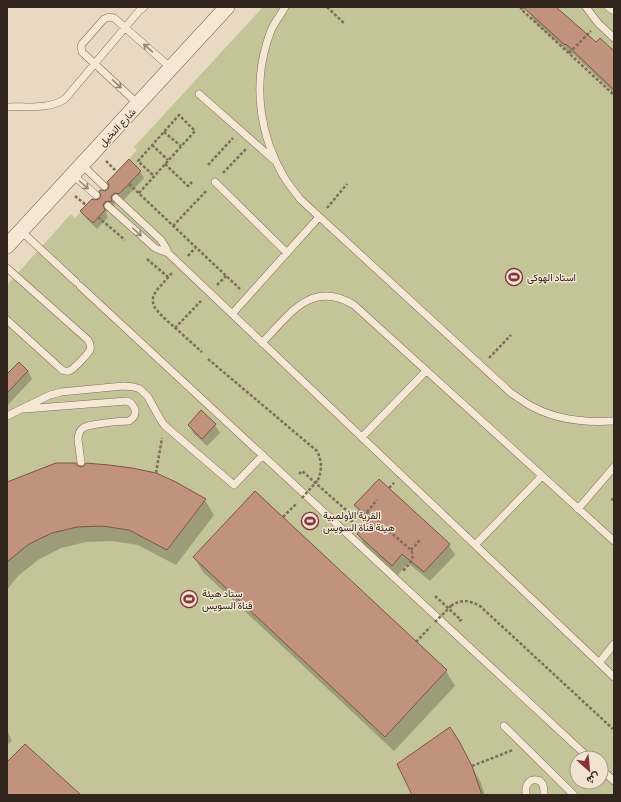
<svg xmlns="http://www.w3.org/2000/svg" width="621" height="802" viewBox="0 0 621 802" font-family="'Crimson Pro',Vazirmatn,serif">
<style>
.green{fill:#c3c498;fill-rule:evenodd}
.shadow{fill:#0003}
.building{fill:#c2937c;stroke:#7c5544}
.lines{fill:none;stroke-linecap:round;stroke-linejoin:round}
.service-casing{stroke:#806b5b;stroke-width:8}
.minor-casing{stroke:#806b5b;stroke-width:16}
.path{stroke:#806b5b;stroke-width:2.5;stroke-dasharray:3 2;stroke-linecap:butt}
.service{stroke:#f4e8d4;stroke-width:7}
.minor{stroke:#f4e8d4;stroke-width:15}
.path-bridge{stroke:#806b5b;stroke-width:2.5;stroke-dasharray:3 2;stroke-linecap:butt}
.oneway{stroke:#928679}
.labels{text-anchor:middle;stroke-width:3;stroke-linejoin:round;paint-order:stroke}
.street-label{font-size:10px;fill:#31251e;stroke:#f0e4d1}
.poi-label{font-size:10px;fill:#31251e;stroke:#f0e4d1;text-anchor:start}
</style>
<rect width="100%" height="100%" fill="#e8d9c2"/>
<!-- green -->
<path class="green" d="M263,7H614V795H7V285L71,214L75,218L129,159L137,150L134,147ZM577,758H601V782H577Z"/>
<!-- shadow -->
<path class="shadow" d="M534,7H555L596,44L614,52V93L572,53L571,54L535,22L529,12Z
M140,171L144,178L123,201L116,202L114,205L115,208L108,209L106,213L108,217L97,229L86,218L82,212L95,201L100,199L105,192Z
M19,363L28,371L32,379L7,406V375Z
M202,412L215,425L220,433L207,446L193,433L189,425Z
M77,466L205,500L214,515L176,565L138,545L112,541L86,542L61,548L38,560L18,576L7,590V484Z
M255,492L446,671L455,686L394,751L203,572L194,557Z
M355,505L449,545L455,555L430,581L408,563L398,575L364,544L358,534L370,522L361,515Z
M7,730L12,741L7,745Z
M467,758L481,783L485,795H413Z"/>
<!-- building -->
<path class="building" d="M523,7H556L596,42L600,38L614,51V90L566,44L565,45Z
M129,159L141,171L119,194L115,193L112,195L111,197L112,202L109,201L105,202L103,205L105,210L93,223L80,211L92,199L95,200L99,199L101,196L99,191L101,190L105,191L108,189L109,185L107,182Z
M19,362L28,371L7,393V374Z
M201,410L216,424L202,439L188,425Z
M56,463H76L77,465L81,467L84,466L86,463L109,465L132,468L156,473L176,482L206,499L167,550L129,530L102,526L77,527L52,533L29,544L7,562V482Z
M379,479L450,544L424,572L402,554L392,566L357,534L371,519L354,505Z
M255,491L447,670L385,737L193,557Z
M450,727L459,741L472,766L482,795H412L397,764Z
M25,744L81,795H7V762Z"/>
<g class="lines">
<!-- service casing -->
<g class="service-casing">
<path id="service" d="M285,7C281,14 276,21 272,28C270,32 269,37 267,42C253,87 260,136 284,177C289,185 295,192 300,199L511,393C516,396 521,400 526,403C553,420 583,423 614,421
M586,7L598,23L614,38
M608,7L614,11
M199,94L274,160
M138,104L82,52L81,47L82,44L104,19L109,17L114,18L171,68
M7,107C26,106 48,110 65,99L139,11L144,7
M82,165L104,186
M73,175L96,195
M215,182L287,253
M116,198L161,240L166,248L168,253L614,677
M108,206L155,248L168,253
M21,231L76,282
M7,268L88,340C90,343 91,346 90,350C88,354 73,370 69,371C65,372 63,371 60,368L7,320
M80,286L589,758
M232,314L319,217
M262,343C289,315 311,279 354,305L614,541
M24,409L127,401L131,403L135,409C136,415 134,418 129,421C120,421 89,424 83,428C79,431 78,435 78,440L81,462
M7,416L50,395L61,392L123,386L134,387L140,389L148,397L159,417L164,425L234,485L263,455
M362,437L426,371
M578,509L614,467
M475,545L542,476
M599,663L614,644
M504,726L574,795
M601,769L614,781
M526,795C526,792 525,788 527,785C530,778 540,778 543,785C544,788 544,792 544,795"/>
</g>
<!-- minor casing -->
<g class="minor-casing">
<path id="minor" d="M7,246L227,7"/>
</g>
<!-- path -->
<path class="path" d="M327,7L345,24
M523,7L521,9L614,95
M569,53L591,31
M164,132L181,146
M152,145L168,160
M106,161L117,172
M165,164L188,186L192,182
M208,165L233,138
M223,173L246,149
M129,184L240,289
M139,193L195,131L179,115L138,161L154,176
M75,196L86,205
M327,208L347,184
M98,217L125,240
M173,226L207,190
M188,256L196,247
M147,259L168,277
M172,273L156,291L153,297V303L155,308L163,317L202,352
M217,285L226,276
M175,328L201,301
M489,358L511,335
M208,359L317,451C322,461 322,469 318,480
M156,473L162,438
M299,474L302,471L354,517
M389,488L394,483
M614,498L612,500L614,502
M367,512L377,500
M283,517L297,503
M351,522C355,516 358,509 367,512L411,550C416,559 409,564 403,571
M411,550L420,540
M435,596L461,620L459,621
M451,606C461,599 469,600 480,606L613,729
M416,642L430,627
M472,766L513,750"/>
<!-- service -->
<use href="#service" class="service"/>
<!-- minor -->
<use href="#minor" class="minor"/>
<!-- path-bridge -->
<path class="path-bridge" d="M302,498L318,480
M435,622L451,606"/>
</g>
<!-- one-way arrows -->
<defs><path id="oneway-shaft" d="M-6 0H5M1.5-3L5.5 0L1.5 3" fill="none" stroke-width="1.6" stroke-linecap="round" stroke-linejoin="round"/></defs>
<g class="oneway">
<use href="#oneway-shaft" transform="translate(148 48) rotate(-139)"/>
<use href="#oneway-shaft" transform="translate(117 84) rotate(43)"/>
<use href="#oneway-shaft" transform="translate(84 185) rotate(42)"/>
<use href="#oneway-shaft" transform="translate(137 232) rotate(42)"/>
</g>
<!-- icons -->
<defs>
<g id="stadium-ring" transform="scale(0.9)"><circle r="9.5" fill="#f0e4d1" stroke="#87323b" stroke-width="1.5"/><path d="M0-5a6.5 5 0 1 0 0 10a6.5 5 0 1 0 0-10ZM-3.5-1.8h7v3.6h-7Z" fill="#87323b"/></g>
</defs>
<g fill-rule="evenodd">
<use href="#stadium-ring" x="514" y="277"/>
<use href="#stadium-ring" x="310" y="521"/>
<use href="#stadium-ring" x="189" y="599"/>
</g>
<g class="labels">
<!-- street labels -->
<g class="street-label">
<text transform="translate(117 127) rotate(-47)" y="4">شارع النخيل</text>
</g>
<!-- poi labels -->
<g class="poi-label">
<text x="527" y="281">استاد الهوكى</text>
<text x="323" y="519">القرية الأولمبية<tspan x="323" dy="12">هيئة قناة السويس</tspan></text>
<text x="202" y="597">ستاد هيئة<tspan x="202" dy="12">قناة السويس</tspan></text>
</g>
</g>
<!-- border -->
<rect width="621" height="802" fill="none" stroke="#31251e" stroke-width="16"/>
<!-- north arrow -->
<g transform="translate(589 770) rotate(153)"><circle r="19" fill="#f0e4d1" stroke="#a49889"/>
<path d="M0-3L7 15L0 10L-7 15Z" fill="#87323b"/>
<text y="-6" font-size="11" font-weight="bold" text-anchor="middle" fill="#31251e">ش</text>
</g>
</svg>
